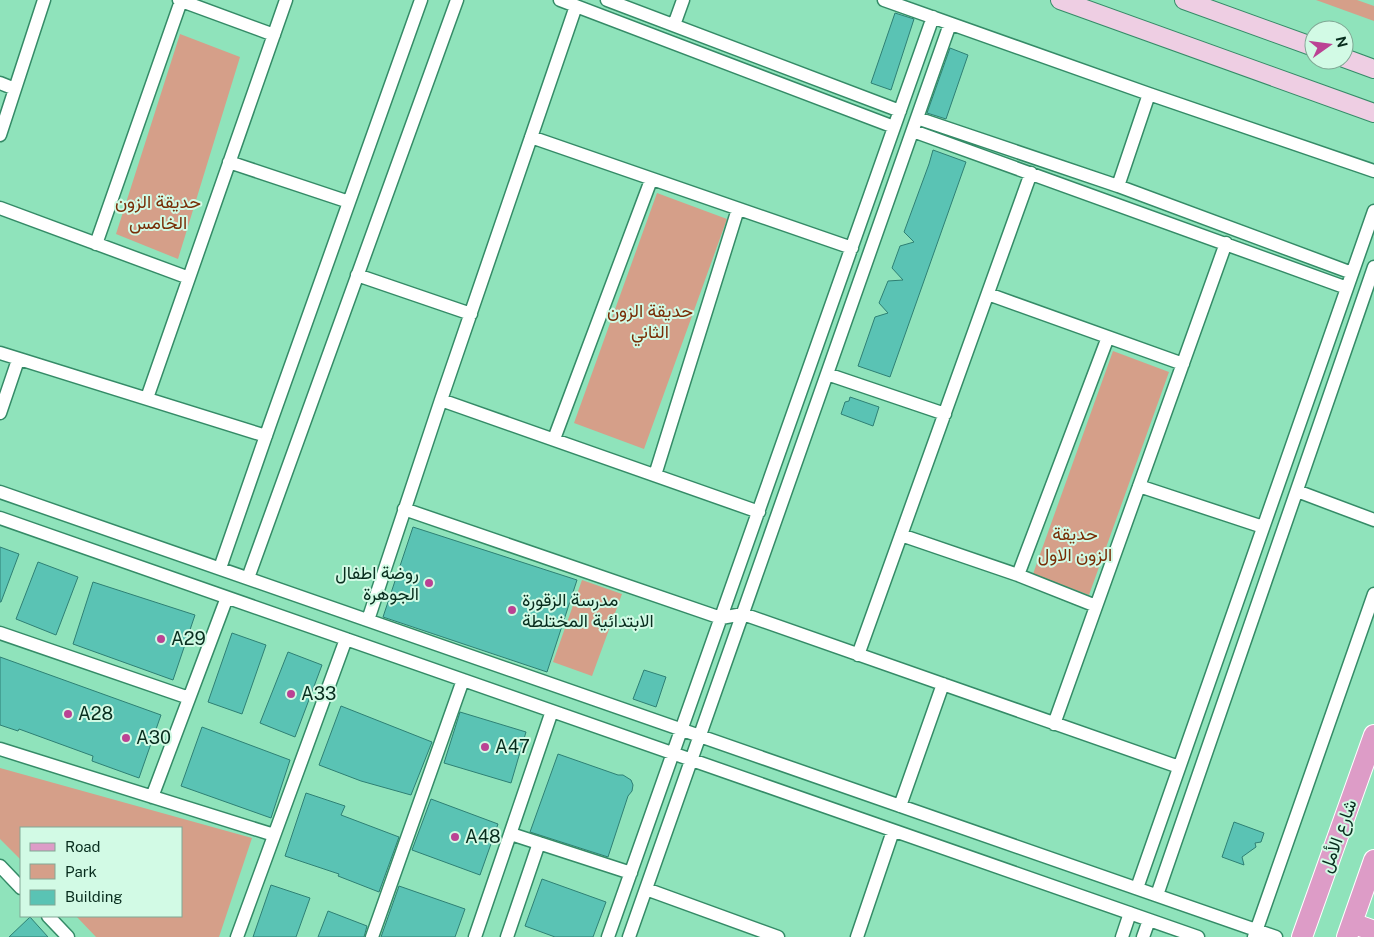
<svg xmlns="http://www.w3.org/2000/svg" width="1374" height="937" viewBox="0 0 1374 937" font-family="'Public Sans',Vazirmatn,sans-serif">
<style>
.green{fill:#d59f89}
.building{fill:#5ac3b4;stroke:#2e8074}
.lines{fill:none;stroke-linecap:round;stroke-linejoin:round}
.street-casing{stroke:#358b67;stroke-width:15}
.secondary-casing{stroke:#358b67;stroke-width:20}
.primary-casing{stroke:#fff;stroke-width:22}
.street{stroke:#fff;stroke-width:12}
.secondary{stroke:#eecee3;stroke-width:18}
.primary{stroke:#dd9cc7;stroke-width:20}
.poi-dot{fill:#bb4294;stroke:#d2fae5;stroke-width:2}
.labels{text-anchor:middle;stroke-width:4;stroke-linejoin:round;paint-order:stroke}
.park-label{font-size:18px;fill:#782d06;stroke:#d2fae5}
.poi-label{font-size:18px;fill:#082d1e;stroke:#d2fae5;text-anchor:start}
.street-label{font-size:18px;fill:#082d1e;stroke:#d2fae5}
</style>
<rect width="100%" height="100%" fill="#8fe3bb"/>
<!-- green -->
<path class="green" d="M1316,0H1357L1374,6V21Z
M180,34L240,57L178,259L116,234Z
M657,193L727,219L644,449L574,423Z
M1113,351L1169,372L1089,595L1033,574Z
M582,580L622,594L592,676L553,662Z
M0,768L252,838L219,937H96L76,916H181V828H21V860L0,839Z"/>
<!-- building -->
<path class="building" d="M895,13L914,19L891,90L871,83Z
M950,48L968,55L946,119L927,113Z
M933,150L966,162L890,377L858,366L875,317L888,313L879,303L888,281L903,280L892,268L900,246L914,242L904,232L929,164Z
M850,397L879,407L873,426L841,414L845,402L849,401Z
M413,527L577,580L547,672L383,617Z
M0,547L19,554L1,602H0Z
M38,562L78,577L56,635L16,619Z
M93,582L195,615L173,680L73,644Z
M232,633L266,645L242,714L208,702Z
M288,652L322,665L295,737L260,723Z
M0,657L161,715L139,778L92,761L93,756L19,729L18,731L0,725Z
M644,670L666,677L656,707L633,699Z
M341,706L432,742L411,795L361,781L319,765Z
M460,712L526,732L511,783L444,763Z
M202,727L290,760L271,818L181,786Z
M558,754L618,775H623L631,780L633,785L632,791L628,796L608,857L530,832Z
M306,793L345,806L341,815L399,837L379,892L338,876L339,874L285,856Z
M431,799L498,824L480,875L412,850Z
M1234,822L1264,833L1261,842L1255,843L1256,847L1242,857L1244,865L1222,857Z
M542,879L606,902L593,937H555L525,926Z
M271,885L310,898L296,937H253Z
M399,886L465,909L455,937H381Z
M328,911L367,926L364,937H318Z
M30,917L48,937H9Z"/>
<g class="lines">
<!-- street casing -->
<g class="street-casing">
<path id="street" d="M179,0L274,35
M560,0L894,127
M607,0L900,111
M884,0L1149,94L1374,171
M674,25L683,0
M0,83L15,89
M917,118L1118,186L1352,273
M913,131L1347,288
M0,135L44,0
M531,137L852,248
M229,162L349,202
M1118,186L1149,94
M0,208L189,278
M96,244L181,1
M357,275L471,314
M988,294L1183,364
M0,353L266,436
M827,374L945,414
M147,398L286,0
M441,400L759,512
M0,413L18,360
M554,439L651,180
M655,475L738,209
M1139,486L1263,527
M1297,491L1374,520
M0,492L1276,937
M404,509L721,618L743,614L1179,767
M0,518L1198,937
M901,535L1018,575L1096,606
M220,568L270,424L421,0
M1018,575L1108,337
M248,578L457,0
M368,620L441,400L576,6
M0,633L189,698
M858,655L1031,173
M1054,724L1226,243
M0,749L274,835
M152,797L226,600
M900,806L943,684
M511,834L631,873
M0,866L21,888
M1137,888L1374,211
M646,889L778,937
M1157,895L1374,267
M48,916L68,937
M237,937L346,639
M372,937L463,680
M475,937L552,711
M507,937L539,843
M608,937L933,17
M629,937L950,24
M857,937L893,831
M1122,937L1130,913
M1143,937L1149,920
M1254,937L1374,594"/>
</g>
<!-- secondary casing -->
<g class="secondary-casing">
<path id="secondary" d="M1060,0L1374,113
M1184,0L1314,47
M1344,58L1374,69"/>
</g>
<!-- primary casing -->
<g class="primary-casing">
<path id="primary" d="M1352,923L1374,931
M1302,937L1374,735
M1347,937L1374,860"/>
</g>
<!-- street -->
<use href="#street" class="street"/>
<!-- secondary -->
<use href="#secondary" class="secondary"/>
<!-- primary -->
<use href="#primary" class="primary"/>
</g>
<!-- markers -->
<g class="poi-dot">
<circle cx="429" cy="583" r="5"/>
<circle cx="512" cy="610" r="5"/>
<circle cx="161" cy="639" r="5"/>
<circle cx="291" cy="694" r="5"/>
<circle cx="68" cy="714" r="5"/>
<circle cx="126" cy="738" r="5"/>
<circle cx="485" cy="747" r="5"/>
<circle cx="455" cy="837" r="5"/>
</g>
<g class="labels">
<!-- park labels -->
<g class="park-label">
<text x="158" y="208">حديقة الزون<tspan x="158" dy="21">الخامس</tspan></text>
<text x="650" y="317">حديقة الزون<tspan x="650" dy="21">الثاني</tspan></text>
<text x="1075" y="540">حديقة<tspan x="1075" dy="21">الزون الاول</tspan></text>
</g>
<!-- poi labels -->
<g class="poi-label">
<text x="419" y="579" text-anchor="end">روضة اطفال<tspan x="419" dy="21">الجوهرة</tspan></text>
<text x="522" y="606">مدرسة الزقورة<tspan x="522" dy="21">الابتدائية المختلطة</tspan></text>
<text x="171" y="645">A29</text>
<text x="301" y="700">A33</text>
<text x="78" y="720">A28</text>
<text x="136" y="744">A30</text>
<text x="495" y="753">A47</text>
<text x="465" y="843">A48</text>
</g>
<!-- street labels -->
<g class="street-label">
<text transform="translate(1338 836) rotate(-70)" y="6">شارع الأمل</text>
</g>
</g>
<!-- legend -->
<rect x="20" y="827" width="162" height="90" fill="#d2fae5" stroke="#81a895"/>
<rect x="30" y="843" width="25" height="8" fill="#dd9cc7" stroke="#81a895"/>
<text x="65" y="852" font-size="15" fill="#082d1e">Road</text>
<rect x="30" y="864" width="25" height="15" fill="#d59f89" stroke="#81a895"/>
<text x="65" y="877" font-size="15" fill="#082d1e">Park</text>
<rect x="30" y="890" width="25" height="15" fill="#5ac3b4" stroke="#81a895"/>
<text x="65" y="902" font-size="15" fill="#082d1e">Building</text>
<!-- north arrow -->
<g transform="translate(1329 45) rotate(76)"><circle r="24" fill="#d2fae5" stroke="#81a895"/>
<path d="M0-4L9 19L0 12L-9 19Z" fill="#bb4294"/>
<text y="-8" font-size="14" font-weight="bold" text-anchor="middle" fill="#082d1e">N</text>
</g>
</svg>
